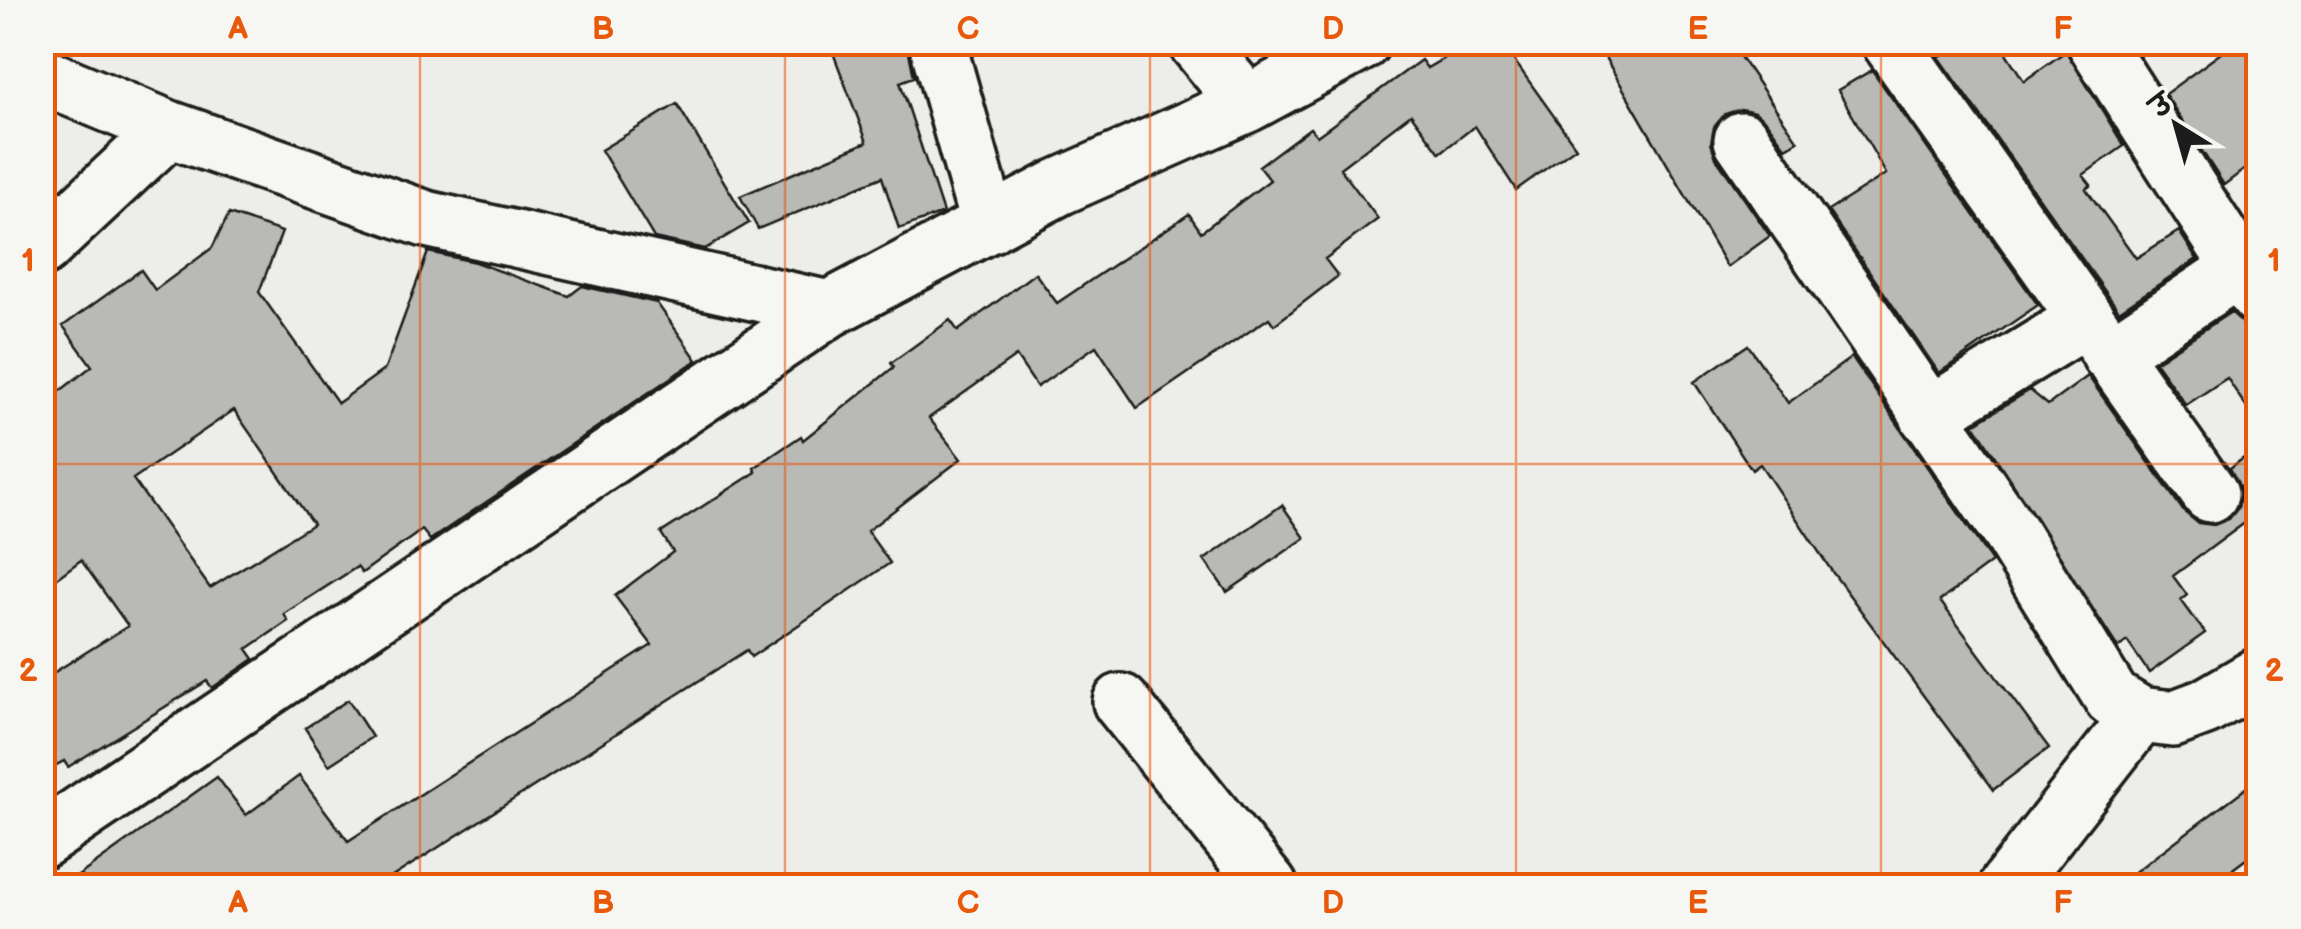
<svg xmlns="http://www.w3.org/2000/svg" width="2301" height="929" viewBox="0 0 2301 929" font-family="'Balsamiq Sans','Playpen Sans Deva',sans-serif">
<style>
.building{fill:#b9b9b6;stroke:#1c1c1c;stroke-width:2.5;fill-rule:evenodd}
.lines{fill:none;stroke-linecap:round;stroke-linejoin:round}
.minor-casing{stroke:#1c1c1c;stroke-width:62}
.minor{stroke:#f6f6f2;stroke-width:55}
.grid{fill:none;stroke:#e8590c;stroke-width:2.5;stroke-opacity:0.55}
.neatline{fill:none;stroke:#e8590c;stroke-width:4}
.grid-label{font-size:32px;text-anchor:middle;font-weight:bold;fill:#e8590c}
</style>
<rect width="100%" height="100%" fill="#edede9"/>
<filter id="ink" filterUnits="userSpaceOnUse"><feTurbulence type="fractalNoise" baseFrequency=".01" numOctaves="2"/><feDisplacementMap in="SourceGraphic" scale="20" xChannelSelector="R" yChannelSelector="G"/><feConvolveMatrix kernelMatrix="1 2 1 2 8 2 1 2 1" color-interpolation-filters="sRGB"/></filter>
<g filter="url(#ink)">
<!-- building -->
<path class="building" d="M829,42H907L914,77L900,82L943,213L899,229L882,177L758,229L740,196L867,142Z
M970,42H995V46L973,55Z
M1472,42H1501L1576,147L1516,190L1475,126L1440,153L1411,114L1340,168L1378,219L1325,259L1338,276L1274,325L1269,318L1137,408L1096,346L1037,387L1016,356L929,418L961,459L867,531L890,563L751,657L747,650L378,886H64L217,777L246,815L299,776L348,841L652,645L615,596L673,552L661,533L756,472L754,468L801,436L803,440L894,367L891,363L950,320L958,331L1035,273L1057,303L1189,214L1201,232L1270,180L1259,166L1310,128L1317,136L1421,60L1427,68Z
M1596,42H1730L1798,141L1786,148L1767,122L1755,112L1741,109L1725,114L1714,127L1711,143L1716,158L1770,236L1727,267Z
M1961,42H1999L2024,81L2066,51L2124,146L2083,175L2091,185L2086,189L2136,258L2179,231L2197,259L2119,311L1939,57Z
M2236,42H2258V159L2224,185L2165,94Z
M1872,70L2038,305L1939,373L1828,211L1886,174L1838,90Z
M677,104L749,223L705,249L654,238L601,150Z
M229,214L282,232L259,292L338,403L385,369L428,252L475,262L569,296L582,286L657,303L697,360L430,540L422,530L362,573L357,567L284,614L288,621L247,649L254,659L212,688L207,681L68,767L64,761L42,773V680L128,626L81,560L42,589V405L92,366L63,326L141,270L155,290L212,248ZM234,410L313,524L210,588L133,479Z
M2231,312L2243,323L2258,327V425L2227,378L2186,405L2155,362Z
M1748,345L1788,403L1852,357L1992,562L1940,601L2049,748L1993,790L1833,573L1760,464L1752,470L1694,382Z
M2088,376L2184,512L2198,523L2214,525L2229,519L2238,508L2241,490L2230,468L2258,448V513L2173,576L2187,595L2181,600L2205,633L2149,673L2127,641L2118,648L1974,424L2030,390L2048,405Z
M1282,505L1305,538L1227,592L1204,560Z
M348,700L372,737L329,765L305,728Z
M2258,779V850L2210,886H2116Z"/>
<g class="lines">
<!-- minor casing -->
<g class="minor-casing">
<path id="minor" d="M937,42L989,225
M1196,42L1247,104
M1890,42L2210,494
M2095,42L2258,296
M42,76L169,129L426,219L829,309
M1742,140L2013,537L2112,698L2140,715L2173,719L2205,707L2258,676
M42,248L169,129
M2110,355L2258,256
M1928,416L2084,320
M1121,702L1269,886
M42,840L829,309L1059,187L1247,104L1362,42
M2007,886L2140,715"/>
</g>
<!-- minor -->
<use href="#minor" class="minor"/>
</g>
</g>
<!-- grid -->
<path class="grid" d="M420,42V886M785,42V886M1150,42V886M1516,42V886M1881,42V886M42,464H2258"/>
<!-- margin -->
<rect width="2301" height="929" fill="none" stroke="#f6f6f2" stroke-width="110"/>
<!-- north arrow -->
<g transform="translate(2176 125) rotate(323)" stroke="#f6f6f2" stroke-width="8" paint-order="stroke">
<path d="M0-8L18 38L0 25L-18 38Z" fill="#1c1c1c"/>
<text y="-15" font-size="28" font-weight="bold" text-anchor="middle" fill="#1c1c1c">उ</text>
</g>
<rect x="55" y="55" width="2191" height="819" class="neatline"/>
<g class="grid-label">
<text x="238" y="39">A</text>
<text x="603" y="39">B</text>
<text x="968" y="39">C</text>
<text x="1333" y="39">D</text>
<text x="1698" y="39">E</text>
<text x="2063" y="39">F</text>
<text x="28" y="271">1</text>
<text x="2274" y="271">1</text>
<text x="28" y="681">2</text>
<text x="2274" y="681">2</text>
<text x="238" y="913">A</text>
<text x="603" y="913">B</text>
<text x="968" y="913">C</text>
<text x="1333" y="913">D</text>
<text x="1698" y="913">E</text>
<text x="2063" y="913">F</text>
</g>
</svg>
